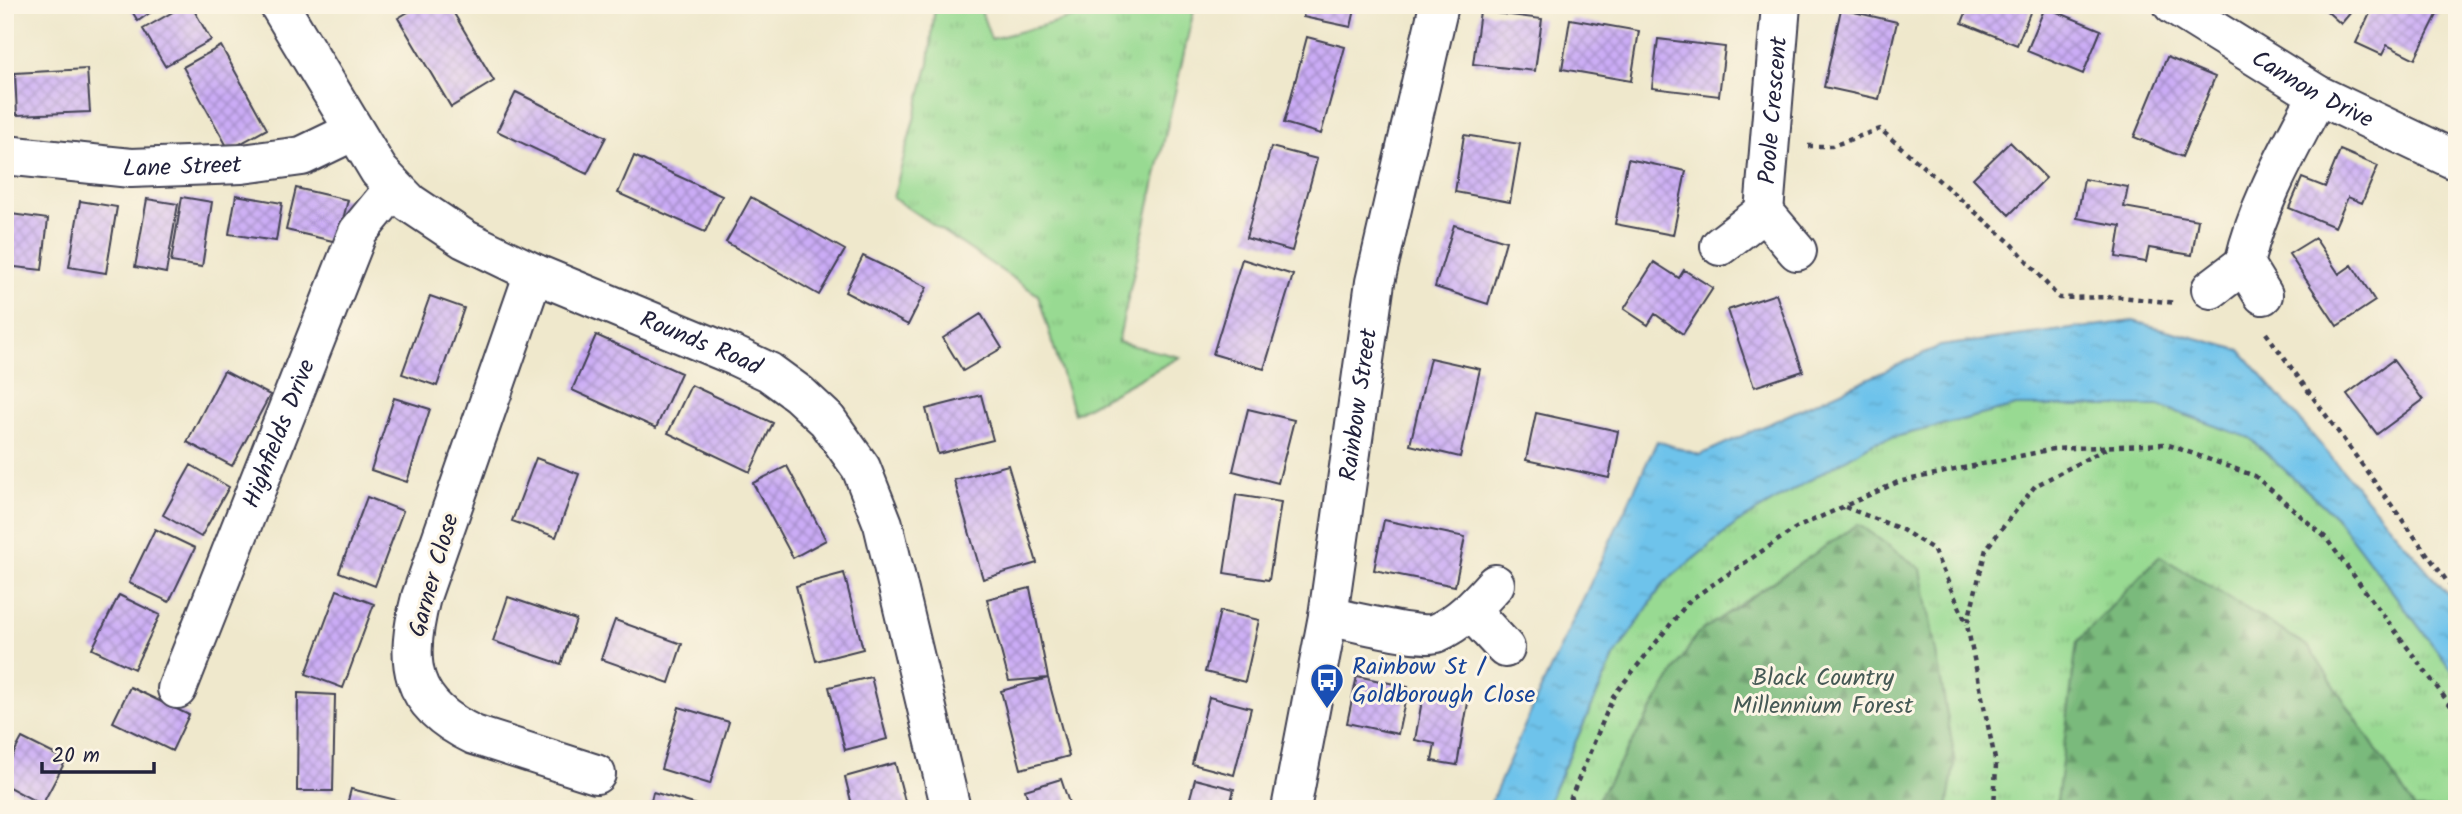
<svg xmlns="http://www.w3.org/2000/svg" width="2462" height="814" viewBox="0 0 2462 814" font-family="Kalam,sans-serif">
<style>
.grass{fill:url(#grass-tufts);stroke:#5d7e66;stroke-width:2}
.forest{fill:url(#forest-firs);stroke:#4e6e5c;stroke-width:2}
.water{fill:url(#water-ripples);stroke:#487293;stroke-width:2}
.building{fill:url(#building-cross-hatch)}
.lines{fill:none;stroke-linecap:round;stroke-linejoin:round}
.minor-casing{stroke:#414051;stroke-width:42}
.path{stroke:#414051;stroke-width:4.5;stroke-dasharray:5 5;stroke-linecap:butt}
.minor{stroke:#fff;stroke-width:38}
.labels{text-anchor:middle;stroke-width:6;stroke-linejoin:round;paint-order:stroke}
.street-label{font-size:24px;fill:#22223b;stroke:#fcf5e5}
.transit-label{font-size:24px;fill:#164399;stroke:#fcf5e5;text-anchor:start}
.park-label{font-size:24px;fill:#455955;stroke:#fcf5e5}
</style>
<defs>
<pattern id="grass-tufts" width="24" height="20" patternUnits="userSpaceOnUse" patternTransform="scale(1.75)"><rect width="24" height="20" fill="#98da92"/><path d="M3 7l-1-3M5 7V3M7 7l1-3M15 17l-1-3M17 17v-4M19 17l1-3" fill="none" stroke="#83bb7f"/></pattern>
<pattern id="forest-firs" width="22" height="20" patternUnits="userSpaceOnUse" patternTransform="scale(1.75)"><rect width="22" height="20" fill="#7aba7c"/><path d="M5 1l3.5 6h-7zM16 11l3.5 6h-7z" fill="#649767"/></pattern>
<pattern id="water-ripples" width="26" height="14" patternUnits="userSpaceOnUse" patternTransform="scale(1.75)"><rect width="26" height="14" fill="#6ec3eb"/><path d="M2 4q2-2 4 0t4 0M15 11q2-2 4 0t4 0" fill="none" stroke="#5fa7ca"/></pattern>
<pattern id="building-cross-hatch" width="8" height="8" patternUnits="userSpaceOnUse" patternTransform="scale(1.75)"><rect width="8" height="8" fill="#cbacf6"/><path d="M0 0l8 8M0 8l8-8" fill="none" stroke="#a48cc8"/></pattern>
</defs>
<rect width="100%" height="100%" fill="#fcf5e5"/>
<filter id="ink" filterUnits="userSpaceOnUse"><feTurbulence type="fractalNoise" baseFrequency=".0143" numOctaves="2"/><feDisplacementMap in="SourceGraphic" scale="14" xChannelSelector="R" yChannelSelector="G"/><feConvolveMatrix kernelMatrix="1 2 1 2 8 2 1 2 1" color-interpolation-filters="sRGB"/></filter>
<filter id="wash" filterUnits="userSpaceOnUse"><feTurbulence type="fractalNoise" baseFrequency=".00686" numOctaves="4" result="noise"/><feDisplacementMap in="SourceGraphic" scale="28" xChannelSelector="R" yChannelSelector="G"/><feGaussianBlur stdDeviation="1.57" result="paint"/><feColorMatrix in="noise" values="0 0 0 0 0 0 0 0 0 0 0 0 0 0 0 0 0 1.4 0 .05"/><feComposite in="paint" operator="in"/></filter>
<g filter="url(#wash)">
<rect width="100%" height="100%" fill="#efe8cc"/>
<!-- grass -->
<path class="grass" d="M935,5H979L991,39L1121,5H1195L1118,342L1180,357L1074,414L1038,295L893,198L929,63Z
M2016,406H2160L2250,438L2336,517L2457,677V809H1545L1614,657L1664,583L1737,523L1875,442Z"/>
<!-- forest -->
<path class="forest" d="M1858,524L1921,569L1955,759L1947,809H1592L1697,634Z
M2160,556L2309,647L2415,809H2056L2077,642Z"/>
<!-- water -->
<path class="water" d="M2133,321L2240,350L2457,605V677L2336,517L2250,438L2160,406H2016L1875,442L1737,523L1664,583L1614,657L1545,809H1488L1539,693L1657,441L1700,455L1940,346Z"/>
<g id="blocks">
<!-- building -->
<path class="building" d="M128,5H161L138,21Z
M185,5H191L211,40L165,66L143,29Z
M420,5H449L494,81L451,107L398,18Z
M1306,5H1356L1351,27L1303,17Z
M1969,5H2033L2017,45L1962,23Z
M2320,5H2357L2341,24Z
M2374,5H2432L2440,9L2415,59L2387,45L2382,55L2356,43Z
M2045,7L2101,30L2083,74L2027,51Z
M1841,9L1897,22L1879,99L1824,87Z
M1480,11L1542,19L1535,71L1473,64Z
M1570,19L1639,31L1631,81L1562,69Z
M1307,37L1345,47L1321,134L1284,123Z
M1658,39L1725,47L1719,96L1652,88Z
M221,46L267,129L229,150L183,67Z
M2167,57L2215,77L2182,157L2134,137Z
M87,69L90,112L17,115L15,73Z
M516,92L606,137L587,174L497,131Z
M1464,135L1520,144L1510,202L1455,192Z
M2010,142L2046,178L2009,215L1973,178Z
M1271,147L1317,159L1292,251L1246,238Z
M2340,150L2378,166L2362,203L2348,197L2335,227L2289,208L2302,178L2325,187Z
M634,156L722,196L705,232L618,193Z
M1628,159L1686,171L1673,235L1615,224Z
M2084,179L2128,187L2124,207L2198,220L2192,255L2149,248L2146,262L2116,257L2121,226L2077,218Z
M296,188L348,200L337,242L286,230Z
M236,195L282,203L276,241L229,234Z
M182,197L212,202L202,267L171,262Z
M751,197L845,250L819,295L726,242Z
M147,199L178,204L166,273L135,267Z
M80,201L117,207L106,273L69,267Z
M11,214L48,219L42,270L6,266Z
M1454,225L1506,241L1488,304L1435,287Z
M2315,238L2339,274L2352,265L2375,301L2337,326L2289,254Z
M863,256L927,287L908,325L845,292Z
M1242,259L1293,275L1264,369L1213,354Z
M1654,262L1679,278L1684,270L1713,288L1683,334L1655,314L1648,325L1624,309Z
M1776,294L1803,371L1754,387L1728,310Z
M430,296L464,308L437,386L402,374Z
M981,314L1002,348L963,371L943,338Z
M596,335L681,373L656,428L572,390Z
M1430,358L1480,369L1460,457L1410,445Z
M2393,360L2423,400L2377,434L2347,394Z
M224,371L270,395L232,466L187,442Z
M691,385L773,423L750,472L668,433Z
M981,395L993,440L938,454L926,409Z
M394,398L430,409L407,482L371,470Z
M1248,409L1294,420L1278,483L1233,471Z
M1536,413L1618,431L1609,478L1526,460Z
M536,458L579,474L556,537L512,521Z
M191,465L229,487L201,537L163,515Z
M1008,465L1037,563L983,579L954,480Z
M787,466L826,540L793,558L753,483Z
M1236,495L1281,502L1269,580L1224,573Z
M367,497L403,511L375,586L339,572Z
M1384,520L1465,537L1455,586L1374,570Z
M155,529L195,548L169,602L129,583Z
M844,573L863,649L816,661L796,586Z
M1030,588L1048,678L1069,756L1021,769L1001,691L1048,678L1009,681L987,599Z
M337,590L374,604L343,688L306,674Z
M119,595L160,615L134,669L92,649Z
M508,597L576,620L561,664L493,641Z
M1220,611L1259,620L1245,682L1205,672Z
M615,620L682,644L669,683L601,659Z
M1357,676L1408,687L1398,734L1347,723Z
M871,677L887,739L845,750L829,687Z
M130,687L189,715L172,751L113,722Z
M1424,689L1469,697L1457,765L1432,761L1435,744L1415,740Z
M298,693L335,695L333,791H297Z
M1209,697L1251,708L1234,775L1192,764Z
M679,707L729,722L710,784L661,769Z
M22,738L66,760L42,805L5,785V769Z
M895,763L907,809H853L845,777Z
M1061,779L1071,809H1031L1025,790Z
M1195,779L1234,789L1229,809H1187Z
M351,789L429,808V809H346Z
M653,792L697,805L696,809H649Z"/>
</g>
</g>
<g filter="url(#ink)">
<use href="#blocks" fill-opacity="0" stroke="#414051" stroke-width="2"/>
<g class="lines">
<!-- minor casing -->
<g class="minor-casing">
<g id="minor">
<path id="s1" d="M279,5L379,171L410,203L464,239L534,273L735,356L769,372L799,394L827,420L861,468L883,524L951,809"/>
<path id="s2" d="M2173,5L2318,95L2457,161"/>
<path id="s3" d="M5,155L131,168L242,164L302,156L354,131"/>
<path id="s4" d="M1764,212L1781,5"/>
<path d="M1720,246L1764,212L1797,251"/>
<path d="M534,273L421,597C404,662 408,704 474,735L596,774"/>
<path d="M2211,289L2244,264"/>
<path d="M2263,295L2244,264C2258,203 2289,150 2318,95"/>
<path d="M1471,611L1505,648"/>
<path d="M1328,616C1347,620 1422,639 1436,633C1460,623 1478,603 1495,584"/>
<path id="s5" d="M177,689L358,232L394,188"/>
<path id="s6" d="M1291,809L1328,616L1375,282L1439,5"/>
</g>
</g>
<!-- path -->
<path class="path" d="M1808,146H1832L1880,129L2013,245L2059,298L2120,297L2176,303
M2266,333L2457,595
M1845,507L1901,529L1933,549L1967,624
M1566,809L1614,695L1690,600L1796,528L1898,482L2053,449L2166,444L2255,476L2325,537L2457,714
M1994,809L1996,764L1967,625L1986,549L2035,486L2107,448"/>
<!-- minor -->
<use href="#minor" class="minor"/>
</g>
</g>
<!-- icons -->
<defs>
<g id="bus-pin" transform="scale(1.75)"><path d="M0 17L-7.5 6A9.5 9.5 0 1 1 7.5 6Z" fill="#1a4fb4" stroke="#fcf5e5"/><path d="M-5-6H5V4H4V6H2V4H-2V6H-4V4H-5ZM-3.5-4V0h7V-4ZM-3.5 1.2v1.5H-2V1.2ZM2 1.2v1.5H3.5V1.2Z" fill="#fff"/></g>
</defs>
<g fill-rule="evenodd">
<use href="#bus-pin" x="1327" y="680"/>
</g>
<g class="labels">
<!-- street labels -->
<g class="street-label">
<text dy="8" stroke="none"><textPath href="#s2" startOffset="163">Cannon Drive</textPath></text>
<text dy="8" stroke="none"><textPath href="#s4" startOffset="102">Poole Crescent</textPath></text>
<text dy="8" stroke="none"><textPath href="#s3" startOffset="178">Lane Street</textPath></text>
<text dy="8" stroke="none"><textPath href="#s1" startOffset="562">Rounds Road</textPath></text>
<text dy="8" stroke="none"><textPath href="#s6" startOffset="410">Rainbow Street</textPath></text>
<text dy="8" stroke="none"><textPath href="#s5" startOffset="275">Highfields Drive</textPath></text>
<text transform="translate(433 575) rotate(-74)" y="8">Garner Close</text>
</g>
<!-- transit labels -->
<g class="transit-label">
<text x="1352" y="674">Rainbow St /<tspan x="1352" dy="28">Goldborough Close</tspan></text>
</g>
<!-- park labels -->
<g class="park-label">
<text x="1823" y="685">Black Country<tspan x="1823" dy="28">Millennium Forest</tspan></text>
</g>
</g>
<!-- margin -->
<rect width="2462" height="814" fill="none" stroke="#fcf5e5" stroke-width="28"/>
<!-- scale -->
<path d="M42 762v10h112v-10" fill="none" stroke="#22223b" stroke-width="3.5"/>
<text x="52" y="762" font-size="21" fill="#22223b" stroke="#fcf5e5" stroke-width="5" paint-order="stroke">20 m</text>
</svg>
